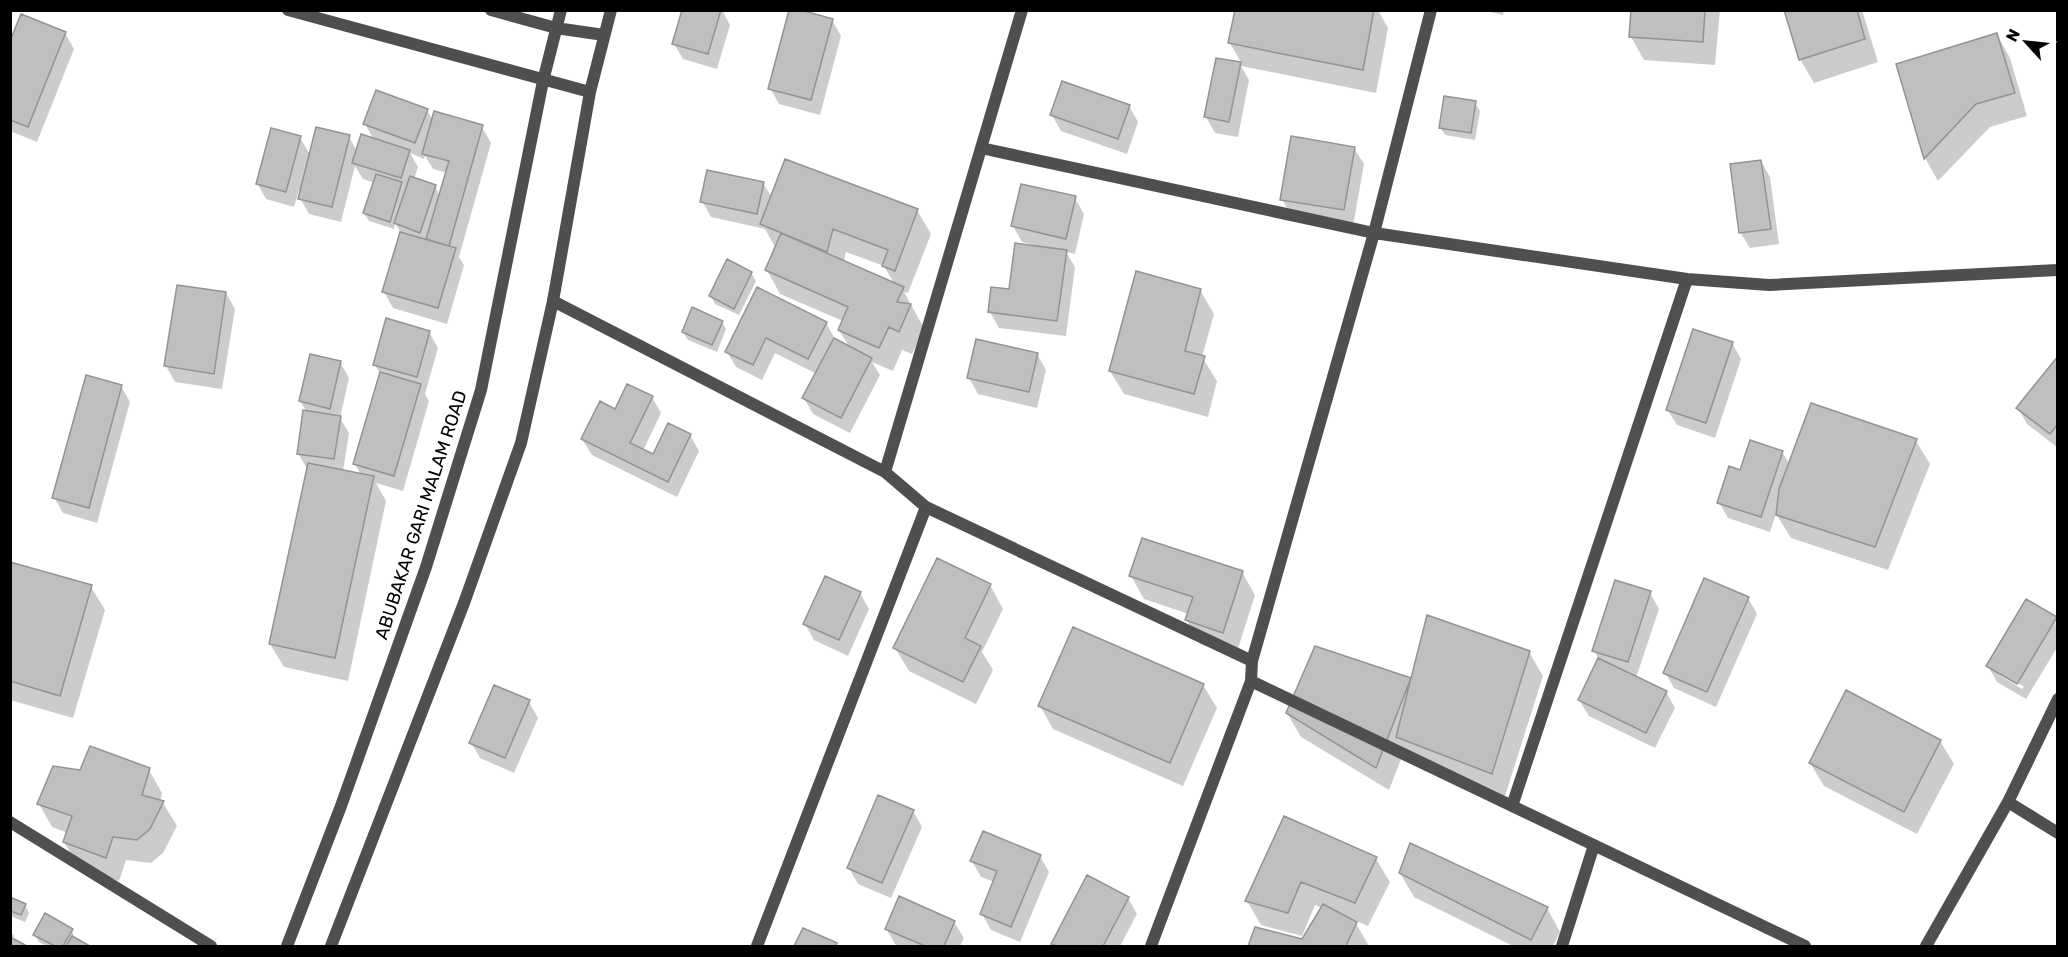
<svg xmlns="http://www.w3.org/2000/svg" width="2068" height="957" viewBox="0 0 2068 957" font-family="Rubik,sans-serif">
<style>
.shadow{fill:#0003;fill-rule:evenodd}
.building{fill:#bfbfbf;stroke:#939393;stroke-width:1.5}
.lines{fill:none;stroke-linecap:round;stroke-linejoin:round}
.minor{stroke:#4f4f4f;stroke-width:12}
.tertiary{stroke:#4f4f4f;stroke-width:12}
.labels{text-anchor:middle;stroke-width:6;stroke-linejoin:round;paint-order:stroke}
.street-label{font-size:18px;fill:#000;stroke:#fff}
</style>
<rect width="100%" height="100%" fill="#fff"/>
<!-- shadow -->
<path class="shadow" d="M683,10H722L730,25L717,69L683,59L674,44Z
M1236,10H1378L1388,28L1376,93L1241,66L1249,80L1238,137L1215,133L1206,117L1217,59L1242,64L1230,43Z
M1482,10H1504L1503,15Z
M1633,10H1720L1715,65L1644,60L1631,37Z
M1786,10H1862L1878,62L1814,83L1800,59Z
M832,20L841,36L820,115L779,104L770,88Z
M65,33L74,49L37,142L10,131V45Z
M1997,35L2010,58L2027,116L1990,127L1938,181L1925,158L1898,65Z
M1475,103L1480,111L1475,140L1445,135L1440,127Z
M1129,106L1138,122L1127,154L1061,131L1052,115Z
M427,110L433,121L482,127L491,143L459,257L464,265L447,324L393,308L384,292L401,233L395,223L394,229L369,221L364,213L375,183L363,179L355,166L341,222L309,214L300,198L302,191L299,190L294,207L266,199L257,183L300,138L311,156L349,137L357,151L374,140L365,124ZM410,153L424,159L425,156L433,169L447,173L440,196L435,187L414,179L418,167Z
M1354,148L1364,164L1353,226L1291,215L1282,199Z
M1761,161L1770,177L1779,244L1750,248L1740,232Z
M763,183L772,198L917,210L931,234L908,293L904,292L924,328L912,354L902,350L893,371L872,362L880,375L850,433L813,414L804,398L817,374L775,353L762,380L736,367L727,352L758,289L826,323L835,339L850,348L839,330L843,321L780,294L767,270L775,247L765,229L711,217L702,201ZM846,252L884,266L895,285L844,261Z
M1075,198L1084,214L1075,254L1066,252L1075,267L1066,336L999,328L990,312L1011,291L1034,245L1022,242L1013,226Z
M751,273L756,281L739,315L715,304L711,296Z
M1200,290L1214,314L1202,357L1217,381L1208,417L1124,394L1110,371Z
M226,293L235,309L222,389L175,382L166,366Z
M722,322L726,329L717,352L688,340L683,332Z
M429,332L438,348L425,394L429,401L403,491L376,483L386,501L348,681L284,667L270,644L307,469L298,453L307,412L300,401L340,362L349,378L340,418L349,433L343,471L361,475L355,464L381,375L375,365Z
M1732,343L1741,359L1715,438L1677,425L1667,409Z
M1037,354L1046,370L1037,408L978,394L969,378Z
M2058,358V448L2027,424L2018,408Z
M121,386L130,402L97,523L63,513L54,497Z
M652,397L661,413L643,451L654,456L690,435L699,451L677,497L592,455L582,439L616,411Z
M1916,441L1930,464L1888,570L1791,538L1776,514L1770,532L1728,518L1719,502L1741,472L1782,452L1790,465Z
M10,564L91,587L105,610L73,718L10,700Z
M1242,572L1255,595L1236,655L1200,644L1187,620L1189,614L1144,599L1131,576Z
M990,585L1003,609L982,652L993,670L976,704L909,671L895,648Z
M860,593L869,609L848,656L814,640L805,624Z
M1650,593L1659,609L1636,678L1666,692L1675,708L1655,748L1589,716L1579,700L1599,660L1594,650Z
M1748,598L1757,614L1716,707L1674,688L1665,672Z
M2055,618L2058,646L2026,699L1997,682L1988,666ZM1999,672L2024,687L2022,689L1999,675Z
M1529,652L1543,676L1505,796L1405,749L1389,790L1301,737L1287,713L1410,679L1412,682Z
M1203,685L1217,708L1183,786L1053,729L1040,706Z
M529,702L538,718L514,773L480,758L471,742Z
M1940,741L1954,764L1917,834L1824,786L1810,763Z
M149,770L162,793L160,802L163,803L177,826L163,853L151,863L126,860L119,881L78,866L64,842L68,833L52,827L39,804L81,772Z
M913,811L922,827L891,898L858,884L849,868Z
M1285,818L1376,859L1390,882L1368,926L1354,920L1369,946H1249L1256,929L1303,941L1322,908L1315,905L1302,936L1261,925L1247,901Z
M1040,856L1049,872L1020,942L991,930L982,914L995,882L981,877L972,861Z
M1400,873L1547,908L1560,932L1553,946H1513L1414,897Z
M1128,898L1137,914L1120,946H1055L1053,943Z
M10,899L25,905L29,913L25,922L10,916Z
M954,922L964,938L960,946H900L895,944L886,928Z
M10,930L14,936L12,940L24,946H10Z
M72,930L75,940L87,946H47L39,942L35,935Z
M803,930L836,944L837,946H796Z"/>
<!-- building -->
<path class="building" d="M682,10H721L708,54L672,44Z
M789,10H801L833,19L811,100L768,89Z
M1235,10H1374L1363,70L1228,43Z
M1631,10H1705L1703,42L1629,37Z
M1784,10H1857L1865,39L1799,60Z
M21,14L66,32L28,127L10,120V41Z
M1997,33L2015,93L1976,104L1924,159L1896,64Z
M1216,58L1241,62L1229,122L1204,117Z
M1062,81L1130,105L1118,139L1050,115Z
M376,90L428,109L415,143L363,124Z
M1444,96L1476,101L1471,133L1439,128Z
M434,111L483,125L449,246L426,239L449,161L422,154Z
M316,127L350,135L332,207L298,199Z
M271,128L301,136L286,192L256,184Z
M361,134L410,150L401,178L352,163Z
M1291,136L1355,147L1344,210L1280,200Z
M785,159L918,209L895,271L882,266L888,250L833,229L827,252L760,224Z
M1761,160L1771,229L1739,233L1730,164Z
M707,170L764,182L757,214L700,202Z
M376,174L402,182L390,222L363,213Z
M410,176L436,185L420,233L394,223Z
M1021,184L1076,196L1066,239L1011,226Z
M400,232L456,248L438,308L382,292Z
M781,233L904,287L897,302L911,304L899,332L889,327L879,348L838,330L848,307L765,270Z
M1015,243L1067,250L1057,321L988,312L991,287L1009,289Z
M727,259L752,272L734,309L709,296Z
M1136,271L1201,289L1185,351L1205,356L1194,394L1109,371Z
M177,285L226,292L214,374L164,366Z
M757,287L827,322L808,359L766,338L753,365L725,352Z
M692,307L723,321L712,345L682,332Z
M386,318L430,331L417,377L373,365Z
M1693,329L1733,342L1706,423L1666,410Z
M834,338L872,358L841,418L802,398Z
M976,339L1038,353L1029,392L967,378Z
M310,354L341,361L330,409L299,401Z
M2058,356V424L2050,434L2016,408Z
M380,372L421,384L394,476L353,464Z
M86,375L122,385L89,508L52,498Z
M627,384L653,396L630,443L653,454L668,423L691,434L668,482L581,439L600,401L615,409Z
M1811,403L1917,439L1875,547L1776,515L1779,489Z
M303,410L341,416L334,459L297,454Z
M1750,440L1783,451L1761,517L1717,503L1729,466L1740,470Z
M308,463L374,476L335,658L269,644Z
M1142,538L1243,571L1223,633L1185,620L1193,597L1129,576Z
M937,558L991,584L965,638L981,646L963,682L893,648Z
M10,562L92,585L60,696L10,681Z
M825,576L861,592L839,640L803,624Z
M1704,578L1749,597L1707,692L1663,673Z
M1615,580L1651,591L1628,662L1592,651Z
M2026,599L2057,617L2017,684L1986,666Z
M1427,615L1530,651L1492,774L1396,737Z
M1073,627L1204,684L1170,763L1038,706Z
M1315,646L1411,678L1376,768L1286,713Z
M1598,658L1667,691L1646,733L1578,700Z
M494,685L530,700L505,758L469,743Z
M1846,690L1941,740L1904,812L1809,763Z
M90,746L150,768L142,795L164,801L150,829L137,840L113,837L106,858L63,842L72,816L37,804L53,766L80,770Z
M878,795L914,810L882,883L847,868Z
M1284,816L1377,857L1355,903L1301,882L1288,913L1245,901Z
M983,831L1041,855L1011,927L980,914L997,871L970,861Z
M1410,843L1548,907L1531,940L1399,873Z
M1087,875L1129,897L1103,946H1057L1051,944Z
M899,896L955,921L944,946H925L885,929Z
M10,897L26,904L21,915L10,911Z
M1323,904L1357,922L1346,946H1248L1255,927L1302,939Z
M45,913L73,929L63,946H55L33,935Z
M803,928L837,943L836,946H794Z
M72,936L90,946H66Z
M10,937L27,946H10Z"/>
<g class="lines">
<!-- minor -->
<path class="minor" d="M981,148L1374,233L1687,279L1769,285L2058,270
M553,301L885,472L926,507L1252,661
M885,472L1022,10
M1251,681L1805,946
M2008,802L2058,833
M1512,806L1687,279
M10,822L211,946
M757,946L926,507
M1151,946L1251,681L1252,661L1374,233L1431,10
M1562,946L1594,845
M1926,946L2008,802L2058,699"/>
<!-- tertiary -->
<path class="tertiary" d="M288,10L590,92
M491,10L556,28L604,35
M287,946L341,806L426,567L481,390L543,81L561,10
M331,946L464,603L521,443L553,301L590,92L611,10"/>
</g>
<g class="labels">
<!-- street labels -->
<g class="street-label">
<text transform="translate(421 515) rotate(-72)" y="6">ABUBAKAR GARI MALAM ROAD</text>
</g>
</g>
<!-- border -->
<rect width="2068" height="957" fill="none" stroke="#000000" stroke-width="24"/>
<!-- north arrow -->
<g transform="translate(2026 42) rotate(297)" stroke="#ffffff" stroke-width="4.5" paint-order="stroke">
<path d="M0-4.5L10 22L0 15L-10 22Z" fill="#000000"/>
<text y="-9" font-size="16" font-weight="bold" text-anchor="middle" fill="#000000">N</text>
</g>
</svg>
